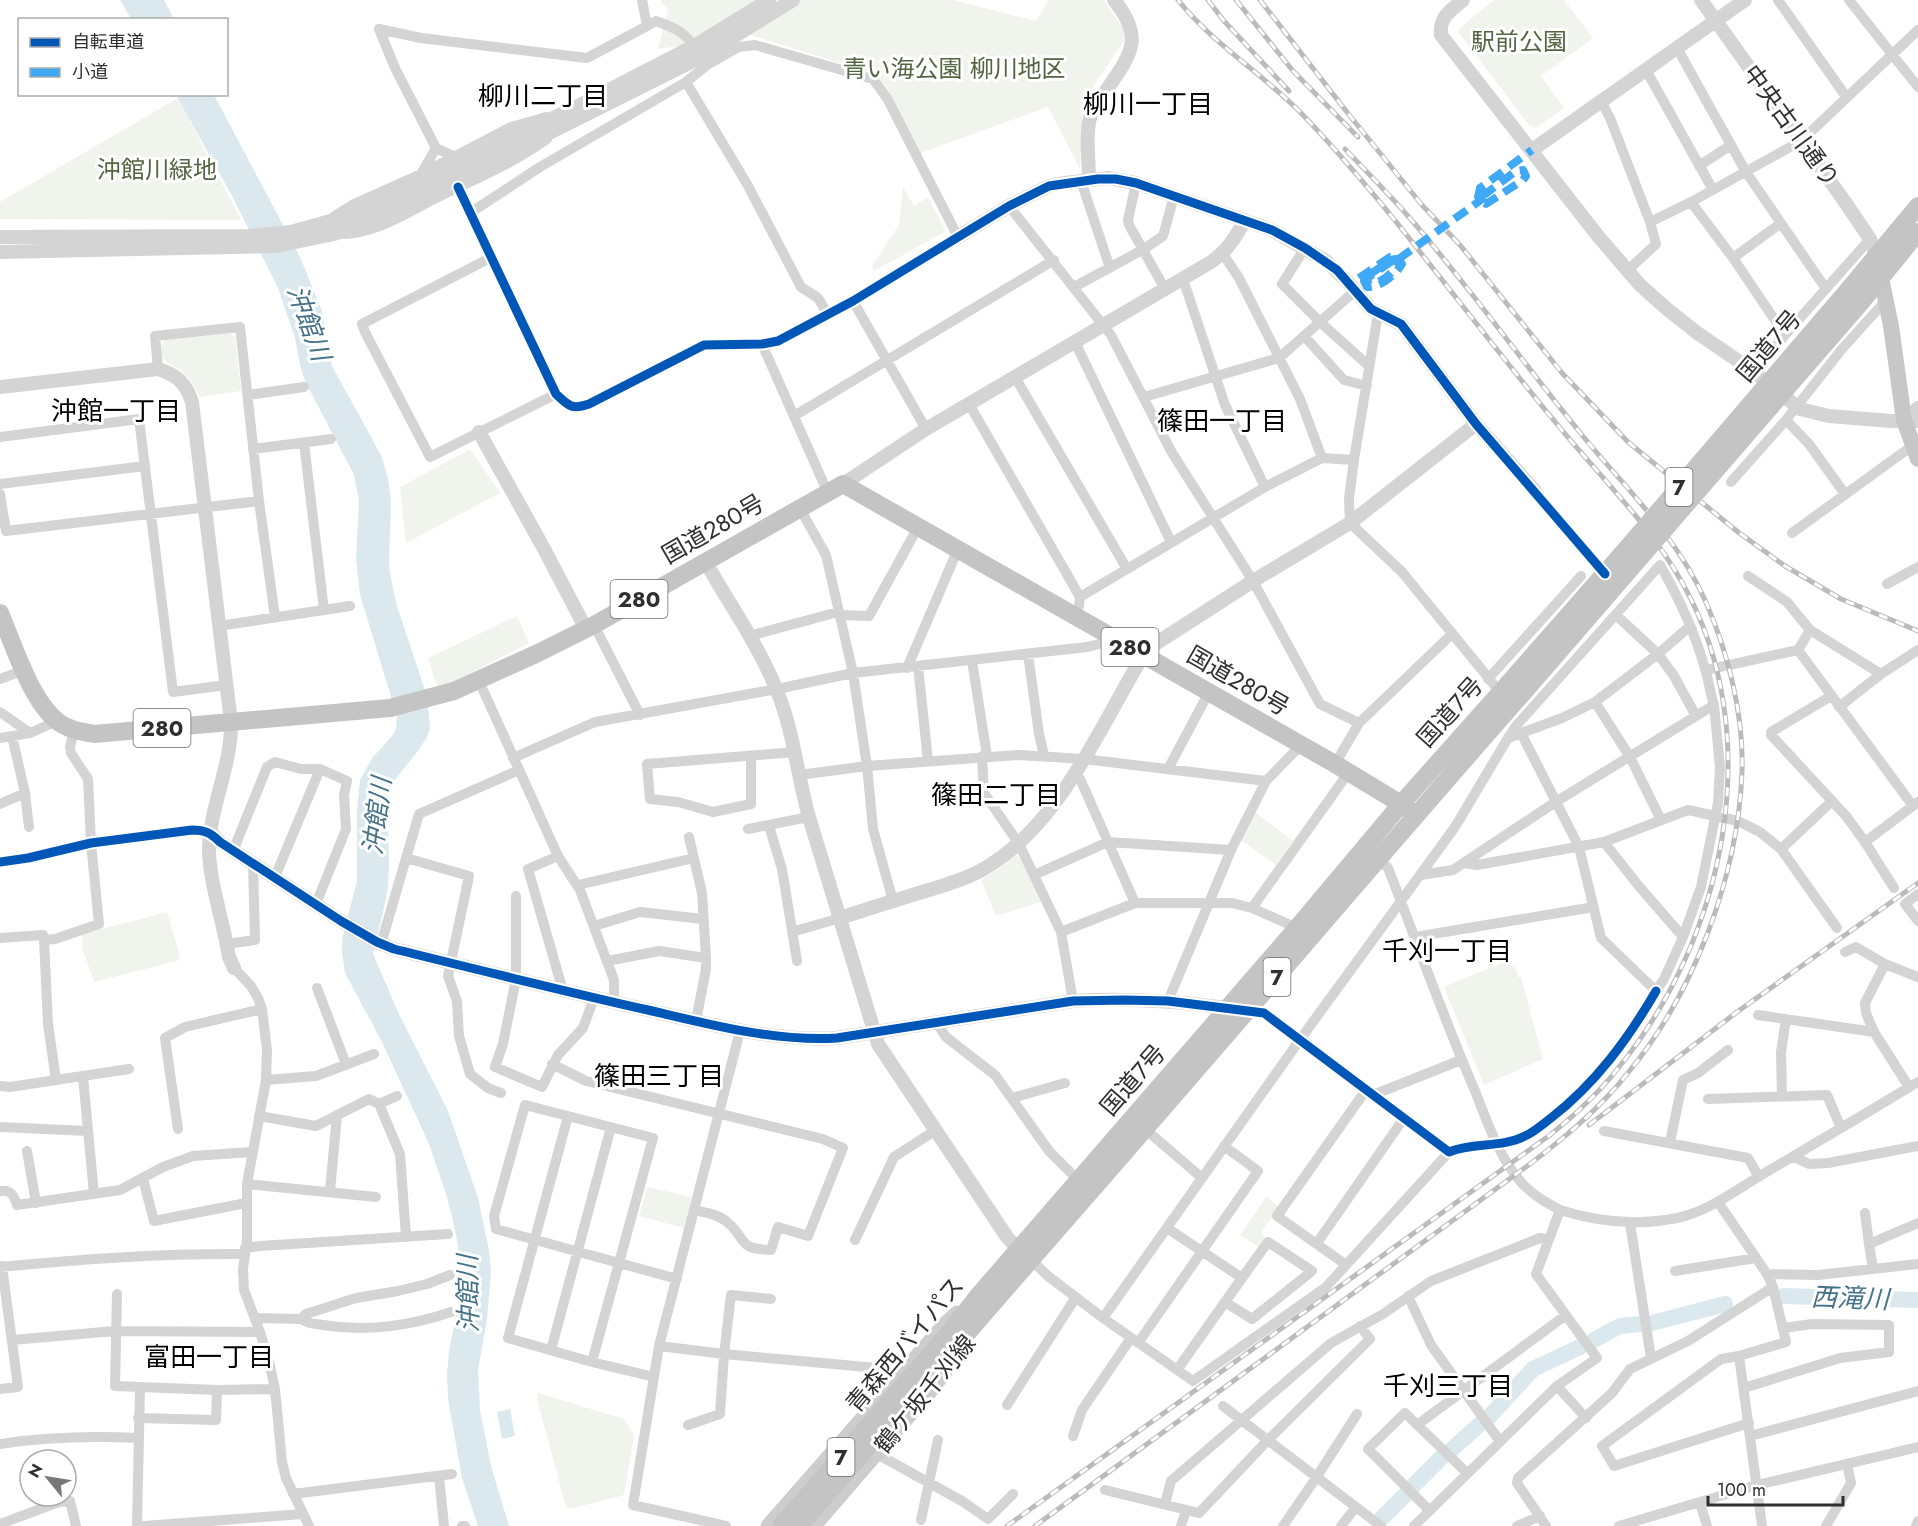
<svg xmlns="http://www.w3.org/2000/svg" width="1918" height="1526" viewBox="0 0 1918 1526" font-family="Jost,'Noto Sans JP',sans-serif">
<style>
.green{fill:#f1f3ed}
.water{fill:#dbe9ef}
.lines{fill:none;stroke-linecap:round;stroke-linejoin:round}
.river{stroke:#dbe9ef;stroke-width:16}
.minor{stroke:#d4d4d4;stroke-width:10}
.tertiary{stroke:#d4d4d4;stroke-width:14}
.secondary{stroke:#cdcdcd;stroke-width:15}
.primary{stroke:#c7c7c7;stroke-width:16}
.trunk{stroke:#c4c4c4;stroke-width:18}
.rail-casing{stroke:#bbb;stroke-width:5}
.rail{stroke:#fff;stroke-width:3;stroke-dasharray:9;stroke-linecap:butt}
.tertiary-bridge{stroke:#d4d4d4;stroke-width:14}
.trunk-bridge{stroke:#c4c4c4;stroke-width:18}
.quiet{stroke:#3fa9f5;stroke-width:8;stroke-dasharray:15 8;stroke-linecap:butt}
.cycleway-casing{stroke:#fff;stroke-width:13}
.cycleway{stroke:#0057b8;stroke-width:9}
.labels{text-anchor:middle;stroke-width:6;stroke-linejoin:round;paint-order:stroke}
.shield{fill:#fff;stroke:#6d6d6d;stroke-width:1.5}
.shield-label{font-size:22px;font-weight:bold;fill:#2f2f2f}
.park-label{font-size:24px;fill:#546641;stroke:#fff}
.street-label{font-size:24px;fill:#2f2f2f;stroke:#fff}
.neighbourhood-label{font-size:26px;fill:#000;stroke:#fff}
.water-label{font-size:26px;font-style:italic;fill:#457288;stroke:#fff}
</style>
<rect width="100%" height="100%" fill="#fff"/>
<!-- green -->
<path class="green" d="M660,0H953L1036,21L1049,0H1103L1123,28L1124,41L1083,102L1080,169L1048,107L920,153L887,87L872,73L751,35L658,49L668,10Z
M1494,0H1564L1593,38L1541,76L1564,108L1536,128L1529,125L1459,33L1460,28Z
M178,98L241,220L0,219V202Z
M903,187L914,206L928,197L946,231L874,271L872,266L899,225Z
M230,333L235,337L241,391L200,397C195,388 191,379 183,372C172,363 152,361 165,340Z
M469,450L473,453L500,493L406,543L400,487Z
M517,616L529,643L438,690L428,658Z
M1255,812L1293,841L1276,865L1241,840Z
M1016,855L1021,859L1041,902L996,916L981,880L1002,867Z
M167,912L180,956L177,961L94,982L82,947L83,934Z
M1506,961L1516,969L1518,977H1521L1543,1059L1484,1085L1444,987Z
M647,1187L692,1197L684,1228L639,1216Z
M1266,1197L1279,1207L1261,1233L1265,1237L1259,1247L1240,1235Z
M538,1393L624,1419L634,1435L624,1495L570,1509L566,1507L537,1399Z"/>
<!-- water -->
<path class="water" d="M120,0H164L174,19H131Z
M176,95H214L300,257L322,311L332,366L382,457L388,479L391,500L389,563L391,579L397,606L425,690L429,714L430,728L427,737L418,751L397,777L387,794L389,863L388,886L384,908L373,954L399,1014L448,1111L478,1198L489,1250L491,1272L487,1320L478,1370L480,1410L491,1466L509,1526H478L462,1478L448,1399L447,1375L449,1351L458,1305L461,1272L458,1245L452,1217L446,1194L429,1144L382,1042L345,973L342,953V939L357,881V811L360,780L373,757L392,736L396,729L397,716L360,595L356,559L359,500L354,475L305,381L300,365L295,338L278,288L232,196Z
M510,1409L515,1436L502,1439L497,1412Z"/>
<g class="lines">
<!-- river -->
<path class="river" d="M1783,1296L1918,1300
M1652,1323L1725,1304
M1594,1340L1620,1326L1640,1324
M1489,1417L1533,1369L1580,1347
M1451,1450L1479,1425
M1413,1486L1442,1457
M1381,1519L1406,1494"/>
<!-- minor -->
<path class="minor" d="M642,0L647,26L656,21C678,29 685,32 698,52
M1778,0L1847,98
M1849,0L1918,87
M1677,48L1746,172L1826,289
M1646,70L1713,190
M686,82L747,184L801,287L818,298L828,315
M1601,101L1610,118L1650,222L1656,244L1627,271
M436,148L395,68L379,29L421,38L587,58L647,26
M1699,166L1731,145
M421,174L436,148L455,157
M1081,181L1110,268
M1136,183L1128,220L1129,225L1165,289
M458,187L556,394C569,406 571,410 589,404L704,345L762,344L778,341L853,301L958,237L887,98L873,79L755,45L739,47L707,65L686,82L540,167L470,213
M1691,202L1733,258L1785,335
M1009,206L1111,335L1171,451L1253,581L1320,704L1359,723
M333,217L354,204L421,174L511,127L546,117
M1650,222L1691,202L1801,141L1918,30
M340,234C374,235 408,212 438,197C475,179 514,163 547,139
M1305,248L1282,284L1320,322L1369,366
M1223,254L1239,278L1300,399L1322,458
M490,258L362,324L365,332L430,457L556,394
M1733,258L1781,223
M1183,279L1225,405L1265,487
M1074,287L1144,249L1163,236L1174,196
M853,301L926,429
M1378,313L1354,460L1349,498L1350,523L1402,572L1500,692
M1304,336L1344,380L1367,386
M1075,342L1171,542
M762,344L827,491
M158,369L155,336L240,327L259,501L275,617
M1755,372L1785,335L1870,239
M1015,377L1127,569
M248,395L304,387
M1144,397L1279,358L1356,290
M969,404L1080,597L1079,606L1073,616
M794,416L1054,260
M1786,420L1809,444L1845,494
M0,437L139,419C151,510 162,601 173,692L226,685
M304,443L324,610
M253,449L331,439
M1731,482L1786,420L1842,349L1887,299
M0,484L145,466
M1535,491L1605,574
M0,494L6,531L259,501
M799,507L826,555L853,673L867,766L873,829L893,901
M1792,533L1912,446
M1748,576L1787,602L1810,630
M1887,584L1918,567
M1080,597L1265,487L1322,458L1354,460
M839,615L869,616L918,527
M1616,615L1658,654L1674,676L1696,716
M594,625L640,715
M219,626L350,606
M749,636L838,612
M1798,650L1810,630L1881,674
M1028,654L1039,734L1044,755
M972,661L987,756
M918,666L928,761
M907,668L958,549
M1706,670L1798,650L1913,806
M0,679L24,670
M1488,679L1581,576
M479,681L558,856L580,890L614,980V1003
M1831,696L1771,732V735L1846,816L1865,842L1918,802
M1595,702L1630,757L1661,820
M1839,707L1881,674L1918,650
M0,712L30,733
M1521,733L1579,847L1601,938L1656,991L1664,979L1683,937
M12,736L25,793
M0,738L30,733L57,721
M982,756L984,793L1019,844L1061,932L1073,1001
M751,757V804L713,812L678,802L650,799L647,764L796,752
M513,758L595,722L777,689L853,673L1087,647L1099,644L1110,636
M1335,764L1359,723L1452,634
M1168,769L1209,692
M1076,773L1081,781L1135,903
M799,775L867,766L1018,755L1084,759L1266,781
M0,804L25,793L29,827
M769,826L782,869L797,961
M748,829L809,817
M689,837L702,893L706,958V969L696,1021
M1604,842L1638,885L1683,937L1701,887L1718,803L1720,767L1714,705
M1865,842L1894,888
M1781,849L1832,801
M233,851L267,767L275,762L301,769H320L347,781L344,795L346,829L316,904
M558,856L528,869L563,991
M1376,857L1388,868C1417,942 1443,1017 1475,1091C1487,1121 1498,1155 1520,1181C1531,1194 1545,1202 1560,1210
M406,858L469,876L448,976L457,1001L459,1036L470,1074L488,1088L501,1093
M0,862L28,858L91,843L192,830H203L211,833
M1463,863L1477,865L1604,842L1688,810L1738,821L1760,832L1781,849L1837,928
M1034,875L1108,842L1231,850
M1421,875L1453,870L1557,801L1714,705C1710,693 1709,681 1705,669C1695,632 1679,598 1660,565L1516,726L1508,738
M275,877L320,769
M578,885L694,858
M1918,894L1905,904L1918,921
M516,896V979L503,1044L495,1067L542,1087L558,1055L583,1028L594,998
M1252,908L1349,772
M594,926L640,912L703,919
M792,932L840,918
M1061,932L1135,903H1232L1252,908L1297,928
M1415,937L1594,907
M0,938L43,935L44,940
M227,944L255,940L253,863
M381,944L419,814L519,770
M1845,952L1856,947L1885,964
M607,961L659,951L706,958
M234,968L251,986L258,998L262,1009L267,1050L266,1080L247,1184V1241L243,1269L244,1290L260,1332L270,1366L275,1389L282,1462L286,1478L309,1526
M317,988L346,1064
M1168,1001L1231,850L1266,781L1301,745
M1245,1011L1264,1013L1449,1152C1473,1142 1502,1148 1525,1136C1534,1132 1543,1124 1551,1118C1596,1083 1628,1039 1656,991
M1758,1015L1874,1032L1909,1087
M937,1023L946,1037L995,1075L1049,1151L1078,1180
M1874,1032L1866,1013L1865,1003L1885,964L1918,977
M552,1064L586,1081L823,1139L843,1148L808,1236L778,1227L771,1250C736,1249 748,1239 726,1221C717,1214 704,1212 694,1210
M83,1077L94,1194
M56,1080L129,1069
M266,1080L316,1076L374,1054
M0,1086L10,1087L56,1080L48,1024L44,940L55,939L99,924L91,843L88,779L71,753L70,747L74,731
M1373,1095L1461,1060
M1782,1096L1781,1052L1786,1019
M1012,1098L1065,1083
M1708,1099L1827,1095L1841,1128
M379,1104L397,1096
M259,1116L316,1126L369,1099L379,1104L400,1154L406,1237
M568,1116L508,1338L592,1362L654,1377
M0,1127L88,1131
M178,1129L165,1038L185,1027L262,1009
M1145,1129L1202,1178
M1604,1131L1748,1158L1759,1177
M1670,1142L1683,1080L1698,1073L1728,1050
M27,1151L36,1203
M1794,1157L1809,1164L1828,1163L1918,1146
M143,1179L154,1221L246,1203
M247,1184L376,1197
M0,1191C11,1189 14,1196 17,1205L120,1190L163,1167L193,1156L252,1152
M330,1191L337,1115
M1718,1202L1767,1274L1773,1287L1786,1342L1739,1356L1762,1526
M1865,1213L1869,1244
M1630,1223L1651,1358
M1167,1228L1242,1278L1268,1242L1312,1271L1252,1319L1225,1302L1242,1278
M855,1240L894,1157L936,1130
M1317,1243L1404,1118
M245,1248L260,1246L448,1234
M1028,1257L1048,1276L1103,1318L1193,1381L1326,1287L1449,1152
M1345,1264L1277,1216L1366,1090
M0,1267C81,1259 163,1253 244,1254
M1873,1269L1869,1244L1918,1223
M1675,1271L1756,1258
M1767,1274L1818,1275L1918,1264
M117,1294L115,1386L140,1387
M1408,1296L1431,1345L1499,1440
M255,1318L301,1319C308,1324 315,1324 323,1325C365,1332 411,1326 451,1312
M1103,1318L1299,1041L1455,827L1508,738L1562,718L1595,702L1658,654L1690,626
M301,1319L306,1314L356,1298L398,1291L427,1284L450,1275
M12,1340L115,1331L260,1332
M1138,1343L1258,1171L1224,1146
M659,1346L724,1354L888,1369L901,1373
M551,1350L611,1127
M1739,1356L1721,1359L1602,1446L1614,1466L1749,1423
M592,1362L653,1138L525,1105L494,1216L496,1229L677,1279
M1177,1370L1225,1302
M1557,1386L1586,1418
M1744,1388L1840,1358L1889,1352V1325L1812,1324L1784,1328
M0,1389L18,1387L2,1266
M1007,1405L1076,1297
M1223,1406L1381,1526
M138,1418L216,1420L217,1390
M688,1425L720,1414L724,1354L731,1295L771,1299
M1417,1425L1566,1315
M1073,1436L1082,1410L1131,1338
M1750,1436L1918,1391
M0,1444C46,1437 92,1436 138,1438
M877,1454L962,1501L988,1519L1013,1494
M439,1476L444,1526
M1105,1490L1199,1513L1268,1440L1370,1339L1360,1326
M293,1494L452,1474
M1700,1503L1707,1526
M1165,1504L1171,1481L1331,1343L1383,1314L1431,1281L1540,1238L1549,1240
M1429,1510L1368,1449L1405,1413L1467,1473
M921,1520L938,1440
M0,1524L59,1502L70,1501L76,1526
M137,1526L140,1387L217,1390L275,1389
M144,1526L302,1514
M462,1526H465
M726,1526L633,1505L659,1346L740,1031
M1181,1526L1186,1510
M1283,1526L1316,1478L1357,1414
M1341,1526L1356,1507
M1414,1526L1557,1386L1597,1358L1536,1274L1560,1210C1598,1222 1637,1226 1677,1218C1706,1212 1732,1193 1758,1177C1811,1146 1865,1114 1918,1082
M1517,1526L1540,1516
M1546,1526L1517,1483L1518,1478L1612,1393L1630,1369L1688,1341L1773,1287
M1619,1526L1757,1485L1918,1447
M1826,1526L1851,1483L1847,1464
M1916,1526L1918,1521"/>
<!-- tertiary -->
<path class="tertiary" d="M1463,0C1451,11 1439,16 1441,35L1598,236L1640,285L1667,309L1696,332L1750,369L1800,409L1829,416L1891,421H1918
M1701,0L1845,202L1870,239L1876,255
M1532,150L1745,0
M1089,180C1089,161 1085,132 1091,114C1094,106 1101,98 1106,91C1131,54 1145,38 1114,0
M0,237L249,236L291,232L355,214L580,105
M958,237L1009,206L1049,186L1064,183L1108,178L1136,183L1272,230L1326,261L1347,281L1371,309L1401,324L1476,424L1535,491
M0,252L276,246L334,234L365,223L415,200L587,114
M0,387L158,369C177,375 186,383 192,402L231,722C232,765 210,805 209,849C209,881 224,924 229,957L234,968
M1904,420L1918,408
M479,432L543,547L586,629
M843,484L926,429L1211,262C1228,250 1235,238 1245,220
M705,561C729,604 759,645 777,691C794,732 797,775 809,817L878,1044L1007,1237L1018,1249
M211,833L220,842L341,921L377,942L394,949C479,970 563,991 648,1010C708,1024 775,1042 837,1038L1073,1001C1125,998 1176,1001 1227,1008
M840,918C867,909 893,901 919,893C939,887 961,881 980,871C1058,829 1099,728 1144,654L1152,646L1253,581L1350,523L1476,424"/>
<!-- secondary -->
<path class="secondary" d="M768,1526L946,1323L957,1313
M814,1526L932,1389L953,1361"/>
<!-- primary -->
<path class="primary" d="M1879,268L1891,326L1904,420L1918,459"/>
<!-- trunk -->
<path class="trunk" d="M1849,289L1918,206
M1862,301L1918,232
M0,613C14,645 32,707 63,725C73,731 83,732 94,734L390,708L454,691L538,653L594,625L843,484L1335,764L1401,804L1415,815
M781,1526L945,1338L978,1296L1297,928L1401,804L1508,684
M799,1526C909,1399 1020,1273 1130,1146C1261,996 1390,844 1522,694"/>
<!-- rail casing -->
<g class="rail-casing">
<path id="rail" d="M1208,0L1224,21L1289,91
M1236,0L1293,71L1358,137
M1260,0L1350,116L1422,205L1460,245L1562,373L1628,442L1738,532L1785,566L1841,599L1918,631
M1589,1125L1737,1012L1918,883
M1007,1526L1550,1135C1575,1115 1599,1093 1619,1067C1725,937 1768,736 1683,584C1657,537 1620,497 1585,457C1560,429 1537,400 1514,371C1444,284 1378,193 1301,113C1262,73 1213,44 1178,0
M1035,1526L1534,1161C1568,1135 1600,1108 1627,1074C1694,994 1738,876 1742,772C1744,715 1728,652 1705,600C1675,534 1627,490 1582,435C1523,363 1469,286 1408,216C1388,193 1366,171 1345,149"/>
</g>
<!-- rail -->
<use href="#rail" class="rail"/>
<!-- tertiary-bridge -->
<path class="tertiary-bridge" d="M580,105L696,45L769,0
M587,114L701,57L793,0"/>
<!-- trunk-bridge -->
<path class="trunk-bridge" d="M1508,684L1629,546L1849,289
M1522,694L1862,301"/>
<!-- quiet -->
<path class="quiet" d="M1485,197L1484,195L1516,171L1523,170L1526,176L1523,180L1486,204L1482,202L1478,197L1480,188L1532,150
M1359,278L1390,257H1397L1402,264C1395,275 1381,288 1367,287L1364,281L1366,277L1391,260L1396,259L1399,264C1393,273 1380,284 1369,284L1367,280L1369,277L1392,261L1395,262L1400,258L1485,197L1487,200"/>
<!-- cycleway casing -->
<g class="cycleway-casing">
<path id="cycleway" d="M458,187L556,394C569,406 571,410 589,404L704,345L762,344L778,341L853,301L1009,206L1049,186L1098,179H1116L1136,183L1272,230L1305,248L1337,270L1371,309L1401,324L1476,424L1605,574
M0,862L28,858L91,843L192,830C205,830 211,833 220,842L341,921L377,942L394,949C479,970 563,991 648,1010C708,1024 775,1042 837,1038L1073,1001L1124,1000L1168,1001L1264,1013L1449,1152C1473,1142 1502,1148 1525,1136C1534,1132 1543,1124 1551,1118C1596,1083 1628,1039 1656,991"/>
</g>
<!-- cycleway -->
<use href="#cycleway" class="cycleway"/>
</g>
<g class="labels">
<!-- shield labels -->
<g class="shield">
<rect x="1665.5" y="468" width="27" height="38" rx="4.5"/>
<rect x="610.5" y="580" width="57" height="38" rx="4.5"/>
<rect x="1101.5" y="628" width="57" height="38" rx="4.5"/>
<rect x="133.5" y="709" width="57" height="38" rx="4.5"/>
<rect x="1263.5" y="958" width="27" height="38" rx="4.5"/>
<rect x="827.5" y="1438" width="27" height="38" rx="4.5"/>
</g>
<g class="shield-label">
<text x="1679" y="495">7</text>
<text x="639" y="607">280</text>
<text x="1130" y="655">280</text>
<text x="162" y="736">280</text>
<text x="1277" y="985">7</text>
<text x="841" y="1465">7</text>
</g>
<!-- park labels -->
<g class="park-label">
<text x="1519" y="50">駅前公園</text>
<text x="954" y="77">青い海公園 柳川地区</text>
<text x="157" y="178">沖館川緑地</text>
</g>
<!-- street labels -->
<g class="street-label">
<text transform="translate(1791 126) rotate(54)" y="8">中央古川通り</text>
<text transform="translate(1769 346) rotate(-50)" y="8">国道7号</text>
<text transform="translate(713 529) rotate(-30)" y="8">国道280号</text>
<text transform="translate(1238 681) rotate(30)" y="8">国道280号</text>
<text transform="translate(1450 712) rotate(-48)" y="8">国道7号</text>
<text transform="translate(1133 1080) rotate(-49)" y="8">国道7号</text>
<text transform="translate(905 1345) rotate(-50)" y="8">青森西バイパス</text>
<text transform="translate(925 1394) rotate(-51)" y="8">鶴ケ坂千刈線</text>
</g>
<!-- neighbourhood labels -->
<g class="neighbourhood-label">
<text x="543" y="105">柳川二丁目</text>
<text x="1148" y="113">柳川一丁目</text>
<text x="116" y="420">沖館一丁目</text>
<text x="1222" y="430">篠田一丁目</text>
<text x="996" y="804">篠田二丁目</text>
<text x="1447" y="960">千刈一丁目</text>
<text x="659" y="1085">篠田三丁目</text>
<text x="209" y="1366">富田一丁目</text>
<text x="1448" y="1395">千刈三丁目</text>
</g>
<!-- water labels -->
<g class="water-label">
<text transform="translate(309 323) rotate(70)" y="9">沖館川</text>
<text transform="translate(377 816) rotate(-83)" y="9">沖館川</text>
<text transform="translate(468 1294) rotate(-91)" y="9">沖館川</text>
<text transform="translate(1850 1298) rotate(2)" y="9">西滝川</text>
</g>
</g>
<!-- legend -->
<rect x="18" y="18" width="210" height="78" fill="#ffffff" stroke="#acacac" stroke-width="1.5"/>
<rect x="30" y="38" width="30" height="9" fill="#0057b8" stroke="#acacac" stroke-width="1.5"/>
<text x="72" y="48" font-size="18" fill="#2f2f2f">自転車道</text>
<rect x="30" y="68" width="30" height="9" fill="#3fa9f5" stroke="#acacac" stroke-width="1.5"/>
<text x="72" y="78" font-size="18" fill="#2f2f2f">小道</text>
<!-- north arrow -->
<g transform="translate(48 1478) rotate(300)"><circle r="28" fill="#ffffff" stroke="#acacac" stroke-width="1.5"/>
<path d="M0-4.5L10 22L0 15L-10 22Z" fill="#787878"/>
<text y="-9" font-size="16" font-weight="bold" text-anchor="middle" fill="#2f2f2f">N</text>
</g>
<!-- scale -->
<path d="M1708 1496v9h135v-9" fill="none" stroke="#2f2f2f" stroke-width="3"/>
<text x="1717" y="1496" font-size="18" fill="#2f2f2f" stroke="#ffffff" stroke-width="4.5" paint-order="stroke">100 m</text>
</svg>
